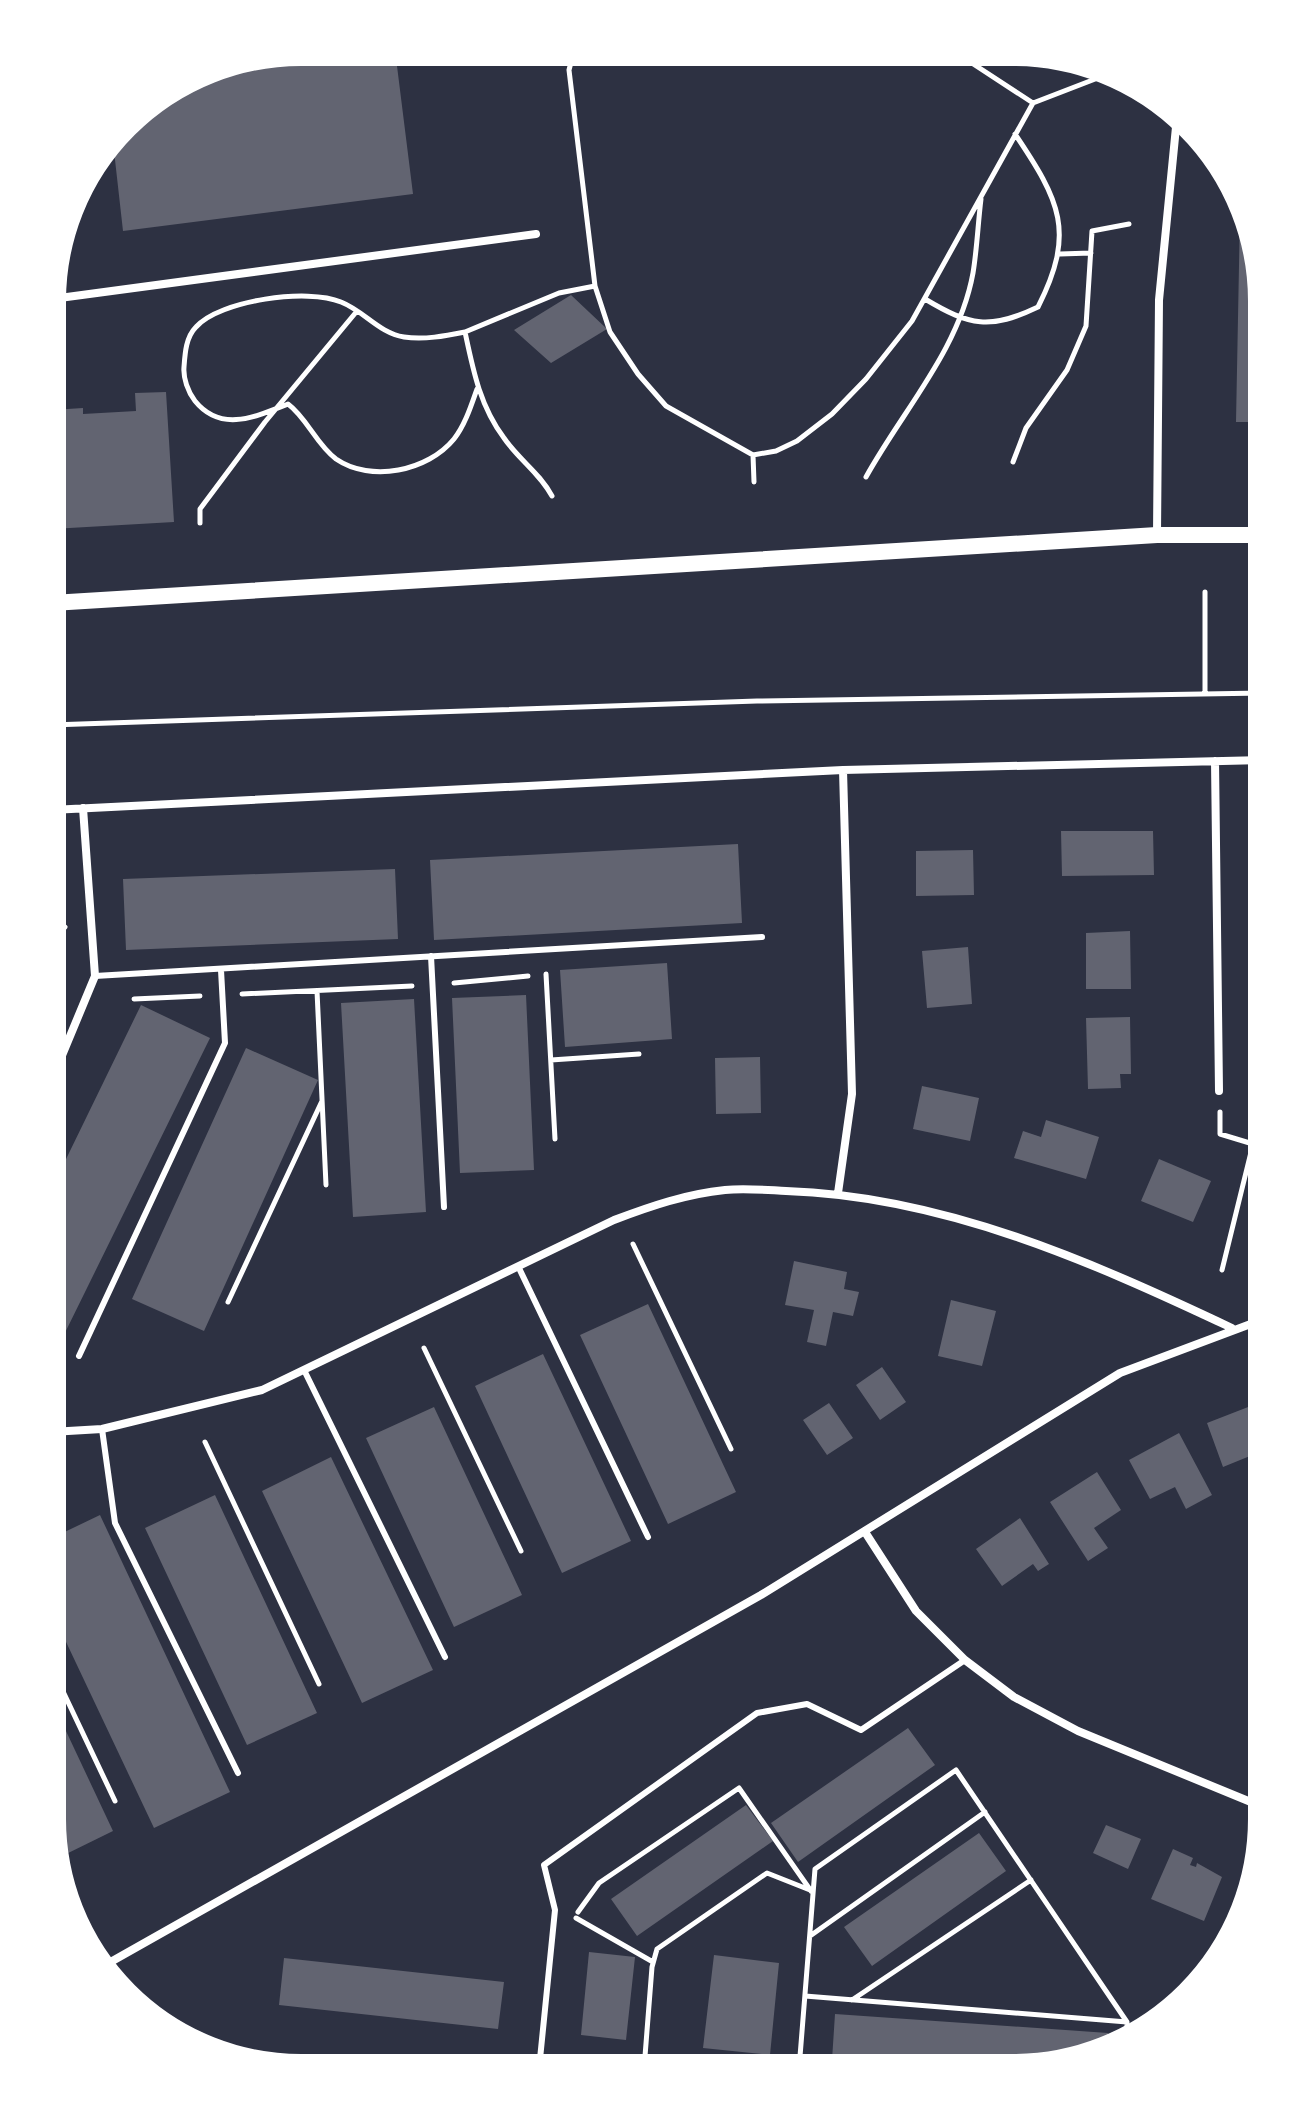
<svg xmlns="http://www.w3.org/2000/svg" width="1314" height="2120" viewBox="0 0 1314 2120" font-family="'Alegreya Sans',sans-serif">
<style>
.building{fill:#626471}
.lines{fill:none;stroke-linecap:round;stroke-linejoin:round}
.path{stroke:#fff;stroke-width:5}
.service{stroke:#fff;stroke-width:6}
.minor{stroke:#fff;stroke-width:8}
.secondary{stroke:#fff;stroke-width:16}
.rim{fill:none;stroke:#fff;stroke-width:4}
</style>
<rect width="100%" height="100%" fill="#2d3142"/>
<!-- building -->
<path class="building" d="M301,50H395L413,194L123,231L113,142L135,113L205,69Z
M1240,213H1247L1264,301V422H1236Z
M571,295L607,329L551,363L514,330Z
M166,392L174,522L52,529V410L83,408V414L136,411L135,393Z
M1061,831H1153L1154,875L1062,876Z
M738,844L742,923L434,940L430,860Z
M973,850L974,895L916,896V851Z
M395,869L398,939L126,950L123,879Z
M1130,931L1131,989H1086V933Z
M968,947L972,1004L927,1008L922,951Z
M667,963L672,1039L565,1047L560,970Z
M526,995L534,1170L460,1173L452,998Z
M414,999L426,1212L353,1217L341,1003Z
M141,1005L210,1038L56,1351L51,1348V1190Z
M1130,1017L1131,1074H1120L1121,1088L1088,1089L1086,1018Z
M246,1048L318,1080L204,1331L132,1299Z
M760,1057L761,1113L716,1114L715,1058Z
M922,1086L979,1098L970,1141L913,1129Z
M1046,1120L1099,1137L1086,1179L1014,1158L1023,1131L1041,1137Z
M1159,1159L1211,1181L1193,1222L1141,1201Z
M1264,1197V1220H1263L1257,1198Z
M794,1261L847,1272L844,1289L859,1292L853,1316L833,1312L826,1346L807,1342L814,1310L785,1305Z
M951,1300L996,1311L982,1366L938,1356Z
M648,1304L736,1492L668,1524L580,1335Z
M543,1354L631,1541L562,1573L475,1386Z
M882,1367L906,1402L880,1420L856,1385Z
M1261,1402L1264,1473L1258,1476L1250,1456L1223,1467L1207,1423Z
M829,1403L853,1438L827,1455L803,1420Z
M434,1407L522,1595L454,1627L366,1438Z
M1179,1433L1212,1495L1186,1509L1175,1487L1150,1499L1129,1460Z
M331,1457L433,1670L362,1703L262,1491Z
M1097,1472L1121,1510L1094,1528L1108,1548L1088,1561L1050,1502Z
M215,1495L317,1713L247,1745L145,1528Z
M100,1515L230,1792L154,1828L50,1608V1539Z
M1020,1518L1049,1564L1038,1571L1033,1564L1002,1586L976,1549Z
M50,1697L113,1831L58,1858L50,1819Z
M908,1728L935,1765L798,1862L771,1823Z
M746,1805L773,1841L637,1936L611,1899Z
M1106,1825L1141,1839L1128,1869L1093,1853Z
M979,1833L1006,1871L872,1966L844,1927Z
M1173,1849L1193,1858L1190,1865L1196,1867L1197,1863L1222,1877L1204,1921L1151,1899Z
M1247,1905L1245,1915L1225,1949L1219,1941Z
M589,1952L635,1957L626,2040L581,2035Z
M714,1955L779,1963L770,2055L703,2048Z
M284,1958L504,1982L498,2029L279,2005Z
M835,2014L1108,2033L1107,2051L1013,2070L832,2060Z"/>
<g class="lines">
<!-- path -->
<path class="path" d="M574,51L569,70L595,286L610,332L638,374L666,406L753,455L776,451L797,441L832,414L866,379L912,321L1033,103L1103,76
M955,52L1033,103
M1060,254L1091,253
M925,299C970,326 990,330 1038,307C1076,232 1060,201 1015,134
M465,332L559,293L595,286
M477,389C471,406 465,425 454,439C428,471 371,483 336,459C316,444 307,418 288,404C255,417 221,433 195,401C188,392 183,378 184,367C185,353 186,337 196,327C220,300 308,288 341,302C364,311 379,333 404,337C424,340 445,336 465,332C473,370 480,406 504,438C519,460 539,472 552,496
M753,455L754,482
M1013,462L1026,428L1067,370L1086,326L1092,231L1129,224
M866,477C903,410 959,350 973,273C977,249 978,223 981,199
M200,523V509L265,422L357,311
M1205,694V592
M51,725L757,701L1264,693
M51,917L65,927
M546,974L555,1139
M454,983L528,976
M317,991L326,1185
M242,994L412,986
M134,999L200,996
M551,1060L639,1054
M1220,1112V1134L1253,1144L1222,1270
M633,1244L731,1449
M228,1302L322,1101
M424,1348L521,1551
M205,1442L319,1684
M50,1664L115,1801
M578,1912L599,1883L739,1788L811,1891
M576,1918L653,1962
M810,1936L985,1812
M805,1996L1127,2022
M852,2000L1031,1880
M644,2069L652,1967L657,1949L767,1873L810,1890
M799,2069L815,1869L956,1770L1127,2022V2037"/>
<!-- service -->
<path class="service" d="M431,956L444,1207
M95,976L762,937
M518,1266L648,1537
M79,1356L225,1043L221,970
M304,1370L445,1657
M102,1429L115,1523L238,1773
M539,2069L555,1910L544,1865L757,1713L807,1704L861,1730L965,1660"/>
<!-- minor -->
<path class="minor" d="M52,299L536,234
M1157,534L1159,300L1177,117
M1215,761L1219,1091
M51,810L843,770L1264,760
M51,1082L95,976L83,808
M838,1193L852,1094L843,770
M51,1432L102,1429L262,1390L614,1220C651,1206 686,1194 725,1190C745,1188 766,1190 786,1191C944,1196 1092,1262 1232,1328
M865,1532L916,1611L965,1660L1014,1697L1078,1731L1263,1807
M107,1964L761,1595L1120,1373L1264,1319"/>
<!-- secondary -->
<path class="secondary" d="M52,603L1157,535H1264"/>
</g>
<!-- crop -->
<path d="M0 0H1314V2120H0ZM301 64H1013A237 237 0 0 1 1250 301V1819A237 237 0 0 1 1013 2056H301A237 237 0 0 1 64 1819V301A237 237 0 0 1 301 64Z" fill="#fff" fill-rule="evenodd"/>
<path class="rim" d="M301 64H1013A237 237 0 0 1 1250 301V1819A237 237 0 0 1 1013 2056H301A237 237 0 0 1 64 1819V301A237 237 0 0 1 301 64Z"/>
</svg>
